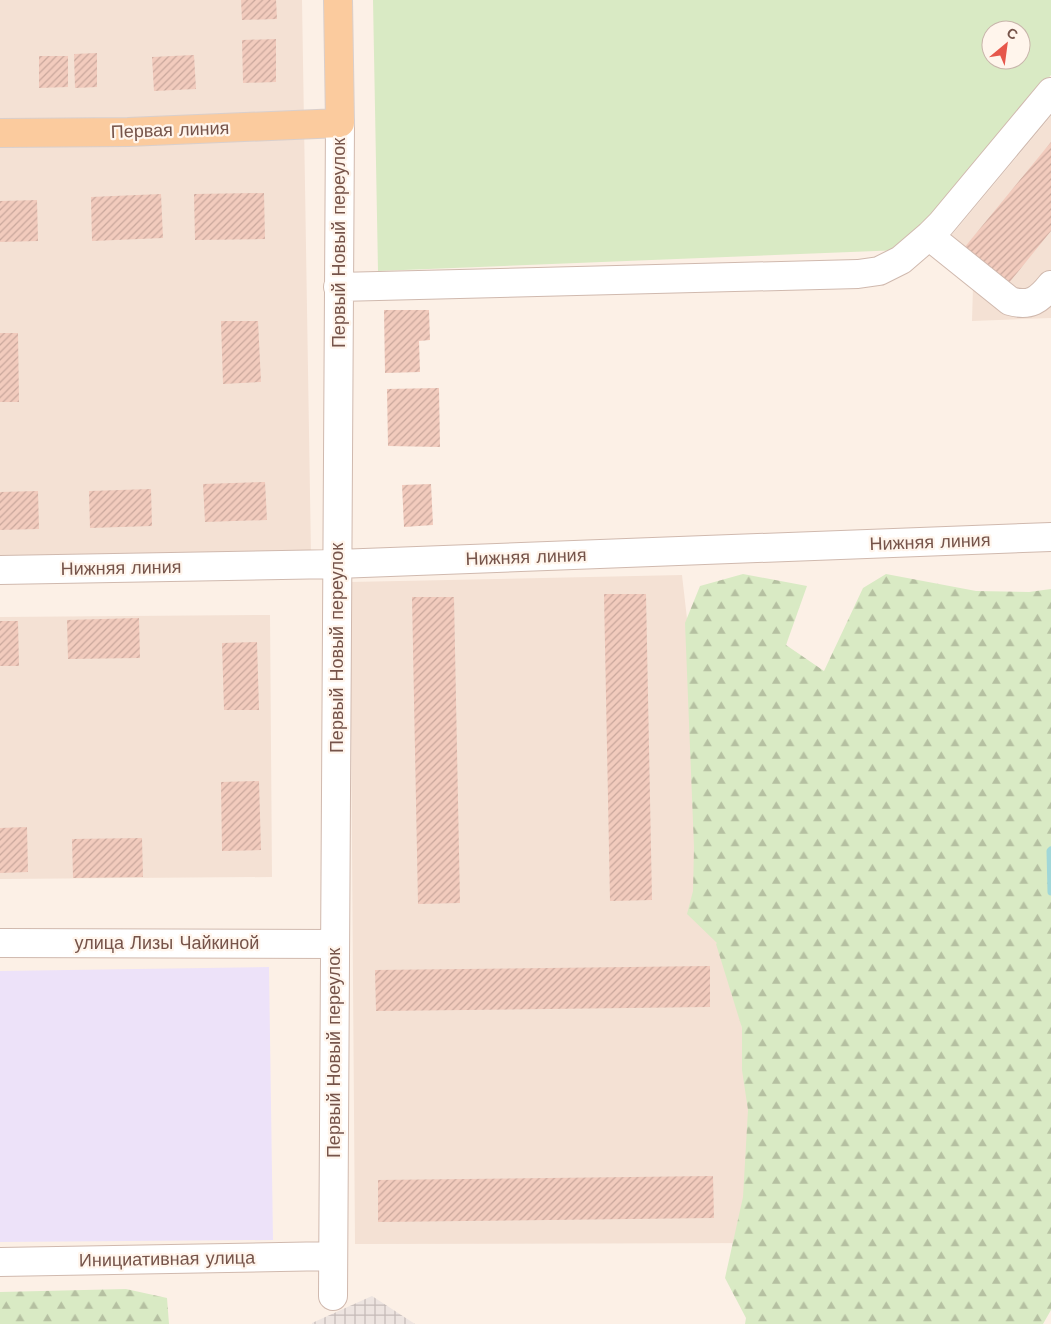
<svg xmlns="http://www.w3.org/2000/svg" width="1051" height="1324" viewBox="0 0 1051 1324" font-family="'Work Sans',sans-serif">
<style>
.residential{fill:#f4e1d4}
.industrial{fill:url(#industrial-grid)}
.education{fill:#ede2f9}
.forest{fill:url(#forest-firs)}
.green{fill:#d9eac4;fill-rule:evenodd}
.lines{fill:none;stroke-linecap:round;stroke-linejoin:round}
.stream{stroke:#a0d7d8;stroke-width:7}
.building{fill:url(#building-hatch)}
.minor-casing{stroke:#d0b9ae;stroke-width:30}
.major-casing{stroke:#d9cfcc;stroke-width:30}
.minor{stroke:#fff;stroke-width:28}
.major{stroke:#fbcb9e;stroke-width:28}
.labels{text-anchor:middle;stroke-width:4.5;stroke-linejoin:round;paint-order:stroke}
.street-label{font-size:18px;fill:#76544a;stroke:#fff5ec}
</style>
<defs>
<pattern id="industrial-grid" width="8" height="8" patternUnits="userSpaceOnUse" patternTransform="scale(1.25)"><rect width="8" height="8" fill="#ede4e0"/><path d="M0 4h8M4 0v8" fill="none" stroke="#c5bbb8"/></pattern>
<pattern id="forest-firs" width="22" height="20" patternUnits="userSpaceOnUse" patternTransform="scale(1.25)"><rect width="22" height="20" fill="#d9eac4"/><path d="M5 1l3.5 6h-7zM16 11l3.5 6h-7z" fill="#b5c0a1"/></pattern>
<pattern id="building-hatch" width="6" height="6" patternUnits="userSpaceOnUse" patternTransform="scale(1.25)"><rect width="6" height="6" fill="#f2cbbd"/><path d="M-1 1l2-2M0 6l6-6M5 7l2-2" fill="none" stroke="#c9a79c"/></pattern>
</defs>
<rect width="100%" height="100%" fill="#fcf0e6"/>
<!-- residential -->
<path class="residential" d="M0,0H302L311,555L0,559Z
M1051,116V318L972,321L973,286L935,255Z
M682,575L723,933L785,1243L355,1244L350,582Z
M270,615L272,877L0,879V617Z"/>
<!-- industrial -->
<path class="industrial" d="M372,1296L415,1324H312V1323Z"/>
<!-- education -->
<path class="education" d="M269,967L273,1240L0,1242V971Z"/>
<!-- forest -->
<path class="forest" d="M743,574L807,586L786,645L824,671L863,588L886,574L976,591L1029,592L1051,589V1310L1043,1324H745L746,1318L725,1278L743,1197L748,1110L742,1070V1028L716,944L717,943L687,914L693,891L694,847L685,623L700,586Z
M126,1289L167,1298L169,1324H0V1292Z"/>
<!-- green -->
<path class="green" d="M373,0H1051V75L943,203L901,250L378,271ZM991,30H1021V60H991Z"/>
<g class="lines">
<!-- stream -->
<path class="stream" d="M1051,850L1050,851L1051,892"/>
</g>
<!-- building -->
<path class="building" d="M241,0H276L277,19L242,20Z
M276,39V82L243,83L242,40Z
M97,53V87L75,88L74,54Z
M194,55L196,89L154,91L152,57Z
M39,56H68V87L39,88Z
M1051,142V231L1008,284L964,248Z
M264,193L265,239L195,240L194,194Z
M161,194L163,238L92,241L91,197Z
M37,200L38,241L0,242V201Z
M384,310H429L430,340L419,341L420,372L385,373Z
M221,321H258L261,382L223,384Z
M0,333H18L19,402H0Z
M439,388L440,447L388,446L387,389Z
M265,482L267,520L205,522L203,484Z
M431,484L433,525L404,527L402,485Z
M151,489L152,526L90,528L89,491Z
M38,491L39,529L0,530V492Z
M604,594H646L652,900L610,901Z
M412,597H454L460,903L418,904Z
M139,618L140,658L68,659L67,620Z
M0,621H18L19,666H0Z
M257,642L259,710H224L222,643Z
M259,781L261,850L222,851L221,782Z
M27,827L28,872L0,873V828Z
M142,838L143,877L73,878L72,839Z
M710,966V1007L376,1011L375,970Z
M713,1176L714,1218L378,1222V1180Z"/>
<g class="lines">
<!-- minor casing -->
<g class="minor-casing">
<path id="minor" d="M929,236L1010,301C1030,307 1039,300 1051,285
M338,287L858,274L879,271L901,260L929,236L941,224L1051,92
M0,570L337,564L1051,537
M0,943L335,944
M0,1262L333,1256
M333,1296L340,123"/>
</g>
<!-- major casing -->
<g class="major-casing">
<path id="major" d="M0,133L128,132L340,123L338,0"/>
</g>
<!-- minor -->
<use href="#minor" class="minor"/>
<!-- major -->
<use href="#major" class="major"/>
</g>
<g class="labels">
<!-- street labels -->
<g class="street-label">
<text transform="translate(170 130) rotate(-2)" y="6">Первая линия</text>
<text transform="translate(339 243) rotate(-90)" y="6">Первый Новый переулок</text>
<text transform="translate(930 542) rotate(-2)" y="6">Нижняя линия</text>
<text transform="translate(526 557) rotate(-2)" y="6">Нижняя линия</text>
<text transform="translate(121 568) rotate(-1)" y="6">Нижняя линия</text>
<text transform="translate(337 648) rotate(-90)" y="6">Первый Новый переулок</text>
<text x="167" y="949">улица Лизы Чайкиной</text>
<text transform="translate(334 1053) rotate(-90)" y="6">Первый Новый переулок</text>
<text transform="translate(167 1259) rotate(-1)" y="6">Инициативная улица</text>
</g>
</g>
<!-- north arrow -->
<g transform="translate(1006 45) rotate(29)"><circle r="24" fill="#fff5ec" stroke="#c8b5ab"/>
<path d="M0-4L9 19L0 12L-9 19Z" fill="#e6574b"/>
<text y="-8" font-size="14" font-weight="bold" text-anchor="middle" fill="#76544a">С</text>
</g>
</svg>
